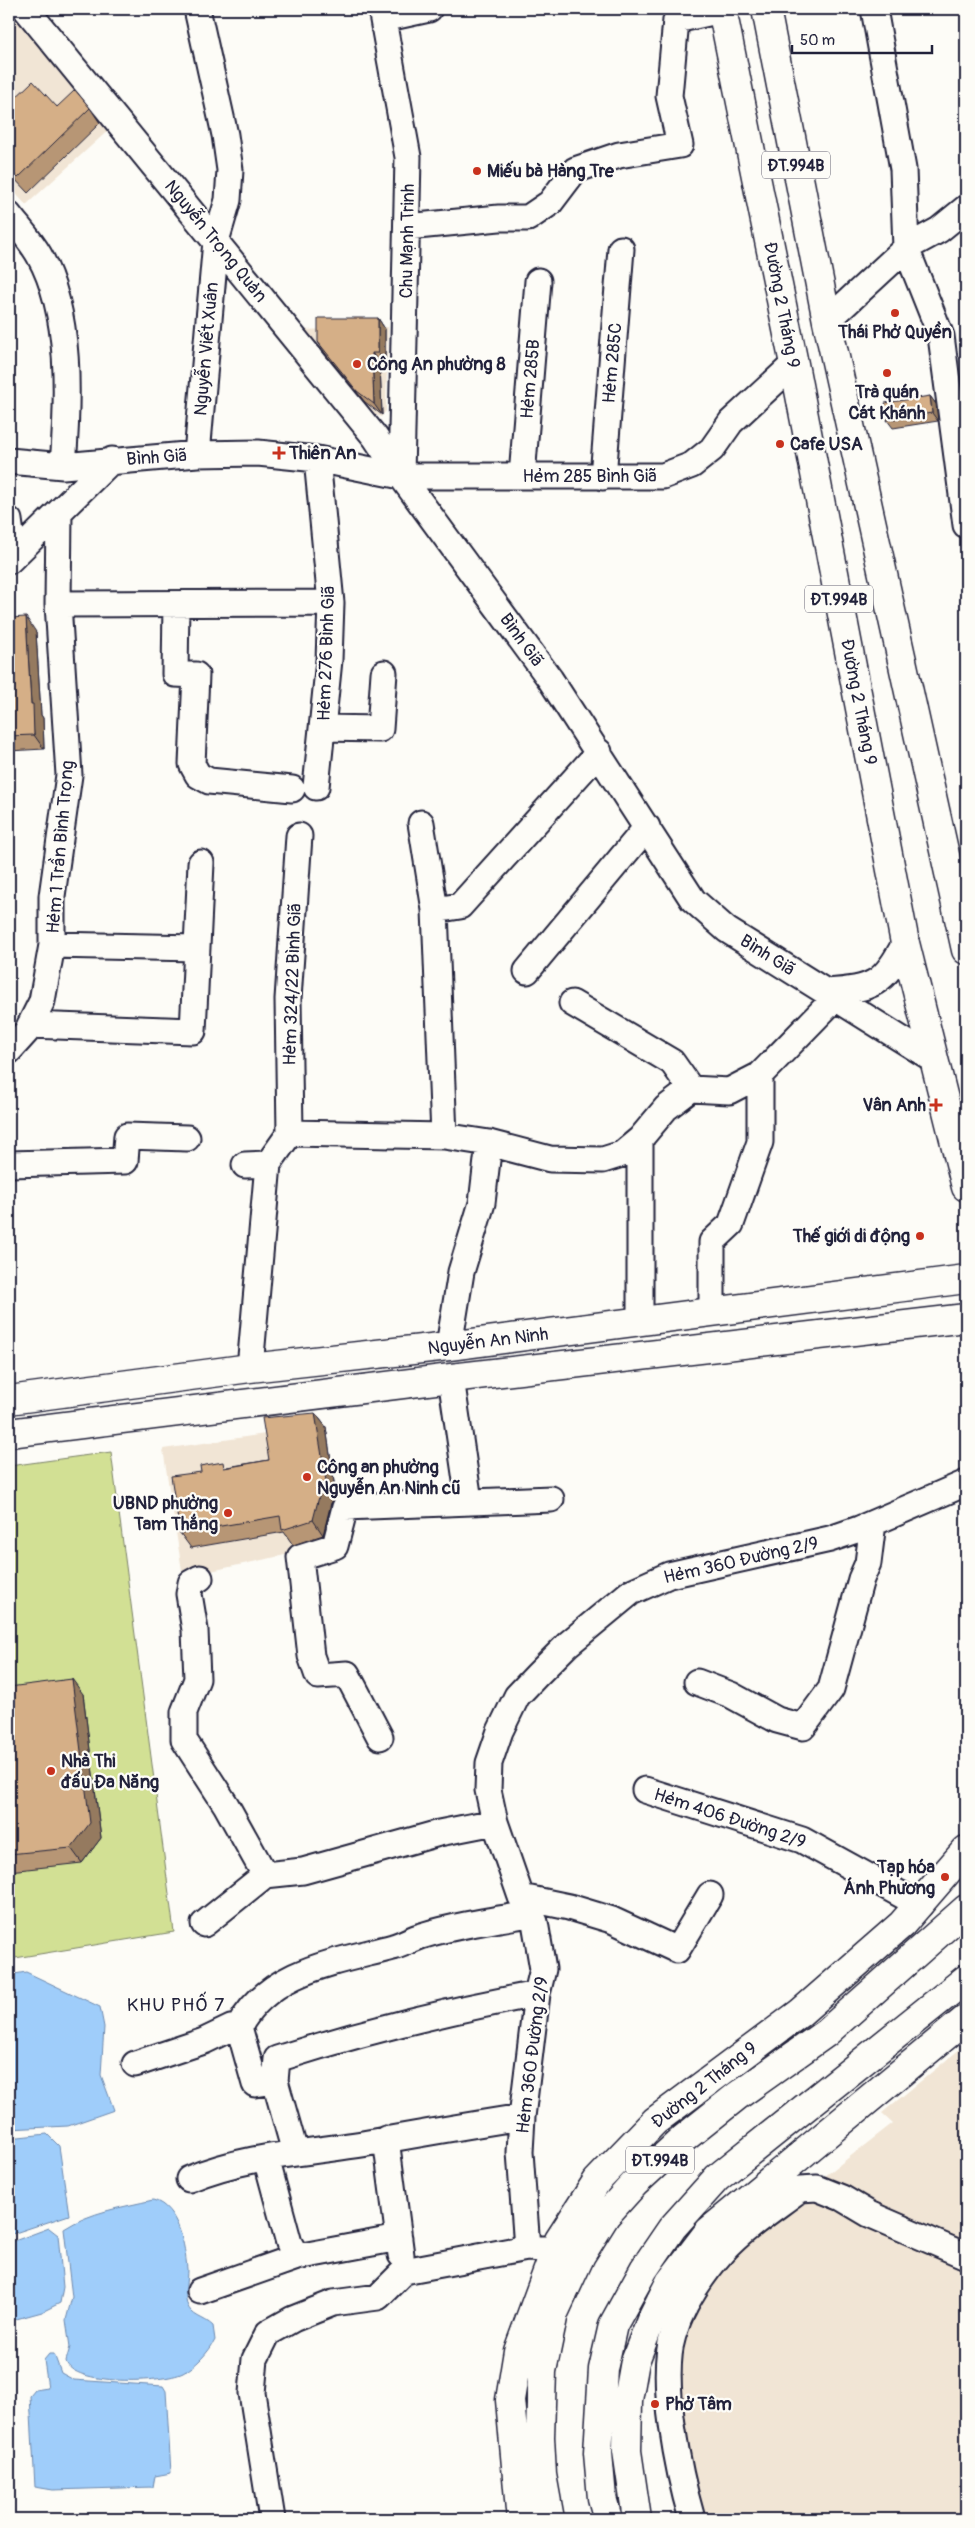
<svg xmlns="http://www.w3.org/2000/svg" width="975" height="2528" viewBox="0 0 975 2528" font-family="Pangolin,sans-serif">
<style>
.built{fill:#f1e5d5}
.green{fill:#d2e094;stroke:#7a8168}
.water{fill:#9fcdfa;stroke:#6d89ae}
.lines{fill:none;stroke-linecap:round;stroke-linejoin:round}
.stream{stroke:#6d89ae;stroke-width:5.5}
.minor-casing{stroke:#22223b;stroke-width:29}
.major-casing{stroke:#22223b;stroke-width:31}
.minor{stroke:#fdfcf7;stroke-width:25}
.major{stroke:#fdfcf7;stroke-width:28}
.wall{fill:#b79674;stroke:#22223b}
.shaded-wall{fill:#957a5e;stroke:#22223b}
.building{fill:#d5af87;stroke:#22223b}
.poi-dot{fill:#c8321e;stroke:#fdfcf7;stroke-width:2}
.labels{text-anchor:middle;stroke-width:4.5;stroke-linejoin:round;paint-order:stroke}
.shield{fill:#fdfcf7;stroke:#646373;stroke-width:1}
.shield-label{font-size:16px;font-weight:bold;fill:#22223b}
.poi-label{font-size:18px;font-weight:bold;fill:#22223b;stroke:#fdfcf7;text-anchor:start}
.street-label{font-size:18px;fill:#22223b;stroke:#fdfcf7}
.neighbourhood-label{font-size:19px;letter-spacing:1px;fill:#22223b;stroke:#fdfcf7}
</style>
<rect width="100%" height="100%" fill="#fdfcf7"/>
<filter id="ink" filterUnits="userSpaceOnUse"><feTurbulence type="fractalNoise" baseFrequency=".02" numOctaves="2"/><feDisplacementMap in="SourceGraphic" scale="10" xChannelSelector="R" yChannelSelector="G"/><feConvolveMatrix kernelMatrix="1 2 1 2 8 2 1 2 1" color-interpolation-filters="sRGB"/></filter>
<g filter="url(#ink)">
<!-- built -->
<path class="built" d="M9,9L112,127L26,205L9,186Z
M388,327L386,411L381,417L376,415L340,381L302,330Z
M272,1433L294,1553L183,1577L163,1449Z
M966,2044V2519H692L659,2366L728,2252L893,2123L882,2113Z"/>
<!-- green -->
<path class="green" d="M111,1452L174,1932L9,1959V1466Z"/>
<!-- water -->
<path class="water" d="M26,1972L100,2007L104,2027L101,2075L114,2110L68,2126L9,2129V1975Z
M47,2134L59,2146L69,2215L9,2235V2138Z
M153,2200C179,2207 185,2246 187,2269C187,2281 184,2292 187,2304C191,2317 204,2317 213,2326L215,2340C209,2352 195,2367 183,2373C163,2383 72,2386 66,2361L70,2347L66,2320L72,2297L64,2229C90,2212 123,2207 153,2200Z
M49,2228L58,2235L63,2287L60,2303L42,2312L9,2321V2243Z
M49,2354H54L61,2373L74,2380L163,2386L166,2391L171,2473L155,2476L153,2487L53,2490L35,2487L30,2396L35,2390L48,2388L44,2360Z"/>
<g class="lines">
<!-- stream -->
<path class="stream" d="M9,2509L13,2519"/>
<!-- minor casing -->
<g class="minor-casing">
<path id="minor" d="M26,9L375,437L401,476
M381,9L408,157L401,476
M874,9L903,169L906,248L941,336L966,525
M383,19L429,9
M9,215C19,228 31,241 39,255C72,314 68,400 63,466
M407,227L499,218H528L550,203L575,170L619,155L680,145L669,96L676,20L722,10
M827,321L906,248L939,230L966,208
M197,454L216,241L228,200L230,170L225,135L197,9
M9,461L63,466L197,454L258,453L317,459L401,476L550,679L693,900L727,930L933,1059
M401,476H663L692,465L712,449L731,422L794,364
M522,476L538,281
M603,477L621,249
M9,520L14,556
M9,561L112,460
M58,604L331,603
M176,604L175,674L196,675L192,764L198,775L209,781L292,789
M323,728L380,729L384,673
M316,787L329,660L331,603L317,459
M421,823L435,910L444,1136
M435,910L460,906L599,752
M52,945L197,948
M527,971L647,827
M827,992C873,989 884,984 905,943
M572,1003L672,1062L691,1089
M30,1025L193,1031L201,863
M9,1051L27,1031L42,1001L52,945V896L69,775L58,604L59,512
M290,1133L288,999L299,836
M9,1164L125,1161L127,1136L187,1138
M245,1165L268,1164L290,1133L444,1136L489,1143L550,1159L603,1160L622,1154L640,1139L666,1108L691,1089L729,1091L760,1075L836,997
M712,1312V1242L731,1224L760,1142V1075
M640,1320V1139
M449,1346L461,1272L482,1203L489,1143
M250,1368L268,1164
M451,1378L469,1501
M200,1578L191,1583L189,1594L195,1630L197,1679L184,1712V1740L226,1805L265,1875
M697,1682L731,1695L777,1720L803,1727L831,1689L861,1579L868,1563L873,1523
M380,1737L347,1674L318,1676L311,1656L300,1557L335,1546L345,1507L551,1499
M645,1790L802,1840L920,1905
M521,1897L569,1907L612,1920L677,1950L710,1895
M530,1914C494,1920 457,1925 421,1936C412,1939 403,1944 393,1947C337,1962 269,1970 239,2027L255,2084L275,2081L277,2059C362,2032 449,2010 537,1994
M204,1924L265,1875L303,1871L439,1833L495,1822
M135,2064L204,2041L231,2028L239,2027
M275,2081L295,2152
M386,2139L401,2255
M266,2158L289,2243L297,2257
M189,2179C246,2155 308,2153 368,2143C419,2134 470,2125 522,2117
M527,2248L520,2152L522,2117L537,1994L543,1969L535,1922L521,1897L495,1822L488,1790L489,1763L500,1731L517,1696L537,1675L568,1644L631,1592L669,1575L830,1539L859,1529L966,1483
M200,2291L297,2257L399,2238
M272,2519L252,2393L255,2359L268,2333L293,2319L333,2303L378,2297L404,2271L527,2248L544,2249
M692,2519C679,2474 659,2381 673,2335C682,2304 702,2275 723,2251C745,2227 775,2208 800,2189L817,2188L842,2198L869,2214L966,2256"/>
</g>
<!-- major casing -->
<g class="major-casing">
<path id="major" d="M722,9L794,364L905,943L966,1187
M766,9L827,321L966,950
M9,1400L250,1368L449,1346L966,1279
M9,1433L451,1378L966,1318
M524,2519L520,2510L510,2400L518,2351L559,2240L597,2181L655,2121L800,2013L902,1924L966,1850
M550,2519L542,2475L540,2437L542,2371L554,2313L581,2255L606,2215L634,2184L683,2139L737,2096L826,2033L966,1909
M608,2519L602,2498L598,2453L603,2369L613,2325L644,2269L672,2228L717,2178L966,1979
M637,2519L627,2451L628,2400L635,2361L651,2320L670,2282L709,2231L966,2019"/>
</g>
<!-- minor -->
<use href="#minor" class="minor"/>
<!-- major -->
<use href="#major" class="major"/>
</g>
<!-- wall -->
<path class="wall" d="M9,104L90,108L100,123L28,193L12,176L9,171Z
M378,318L385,329V364H380L382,415L365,402L325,353L318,342Z
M930,396L936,404L938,421L893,428L887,420Z
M9,618L36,632L41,715L43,718L44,749L9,751Z
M315,1413L326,1427L336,1496L331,1503L323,1535L293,1545L284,1532L191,1548L180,1533L227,1467L269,1460Z
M9,1687L83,1694L101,1838L82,1863L9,1871Z"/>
<!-- shaded-wall -->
<path class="shaded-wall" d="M378,318L385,329V364L378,353Z
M372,353L380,364L382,415L374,404Z
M930,396L936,404L938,421L932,413Z
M26,617L36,632L41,715L43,718L44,749L34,735L31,704Z
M315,1413L326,1427L336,1496L331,1503L323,1535L313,1520Z
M72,1679L83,1694L101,1838L82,1863L71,1848Z"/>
<!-- building -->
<path class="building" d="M33,81L57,107L75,90L90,108L18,178L9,169V104Z
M318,318H378V353H372L374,404L357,391L318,342Z
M930,396L932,413L887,420L885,403Z
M26,617L31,704H33L34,735L9,736V618Z
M315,1413L326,1481L321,1489L313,1520L282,1530L280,1516L180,1533L171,1476L201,1472L200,1466L223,1462L224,1468L269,1460L262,1418Z
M72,1679L90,1823L71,1848L9,1854V1687Z"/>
</g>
<!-- markers -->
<g class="poi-dot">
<circle cx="477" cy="171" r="5"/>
<circle cx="895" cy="313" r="5"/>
<circle cx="357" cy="364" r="5"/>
<circle cx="887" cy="373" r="5"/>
<circle cx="780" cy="444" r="5"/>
<path d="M276.5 445.5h5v5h5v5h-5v5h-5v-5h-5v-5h5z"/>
<path d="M933.5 1097.5h5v5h5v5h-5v5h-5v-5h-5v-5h5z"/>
<circle cx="920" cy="1236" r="5"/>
<circle cx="307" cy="1477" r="5"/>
<circle cx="228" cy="1513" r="5"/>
<circle cx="51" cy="1771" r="5"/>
<circle cx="945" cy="1877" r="5"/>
<circle cx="655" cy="2404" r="5"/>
</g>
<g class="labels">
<!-- shield labels -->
<g class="shield">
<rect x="762" y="151.5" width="68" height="27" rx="4"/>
<rect x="805" y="585.5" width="68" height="27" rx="4"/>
<rect x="626" y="2146.5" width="68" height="27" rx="4"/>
</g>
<g class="shield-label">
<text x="796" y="171">ĐT.994B</text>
<text x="839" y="605">ĐT.994B</text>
<text x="660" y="2166">ĐT.994B</text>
</g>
<!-- poi labels -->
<g class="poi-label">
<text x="487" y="177">Miếu bà Hàng Tre</text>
<text x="895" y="338" text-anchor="middle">Thái Phở Quyền</text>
<text x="367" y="370">Công An phường 8</text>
<text x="887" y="398" text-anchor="middle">Trà quán<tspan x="887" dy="21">Cát Khánh</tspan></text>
<text x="790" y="450">Cafe USA</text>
<text x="289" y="459">Thiên An</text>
<text x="926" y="1111" text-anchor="end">Vân Anh</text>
<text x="910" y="1242" text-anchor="end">Thế giới di động</text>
<text x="317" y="1473">Công an phường<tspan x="317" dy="21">Nguyễn An Ninh cũ</tspan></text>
<text x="218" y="1509" text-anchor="end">UBND phường<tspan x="218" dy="21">Tam Thắng</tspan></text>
<text x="61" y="1767">Nhà Thi<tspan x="61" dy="21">đấu Đa Năng</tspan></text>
<text x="935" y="1873" text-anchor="end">Tạp hóa<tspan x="935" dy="21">Ánh Phương</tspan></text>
<text x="665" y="2410">Phở Tâm</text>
</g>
<!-- street labels -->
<g class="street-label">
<text transform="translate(216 241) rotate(51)" y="6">Nguyễn Trọng Quản</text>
<text transform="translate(407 241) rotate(-89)" y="6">Chu Mạnh Trinh</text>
<text transform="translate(782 305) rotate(79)" y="6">Đường 2 Tháng 9</text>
<text transform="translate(206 349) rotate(-85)" y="6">Nguyễn Viết Xuân</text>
<text transform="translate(612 363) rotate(-85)" y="6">Hẻm 285C</text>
<text transform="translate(530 379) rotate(-85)" y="6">Hẻm 285B</text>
<text transform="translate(157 457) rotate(-4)" y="6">Bình Giã</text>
<text x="590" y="482">Hẻm 285 Bình Giã</text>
<text transform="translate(522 640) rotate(54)" y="6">Bình Giã</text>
<text transform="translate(326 653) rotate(-88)" y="6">Hẻm 276 Bình Giã</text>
<text transform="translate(859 702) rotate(79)" y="6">Đường 2 Tháng 9</text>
<text transform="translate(60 847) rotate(-85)" y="6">Hẻm 1 Trần Bình Trọng</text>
<text transform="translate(768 955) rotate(32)" y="6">Bình Giã</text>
<text transform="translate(292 984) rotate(-88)" y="6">Hẻm 324/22 Bình Giã</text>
<text transform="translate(488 1341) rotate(-7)" y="6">Nguyễn An Ninh</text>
<text transform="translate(741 1560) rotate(-13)" y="6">Hẻm 360 Đường 2/9</text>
<text transform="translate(730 1818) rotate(18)" y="6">Hẻm 406 Đường 2/9</text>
<text transform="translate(532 2055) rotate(-83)" y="6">Hẻm 360 Đường 2/9</text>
<text transform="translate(704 2085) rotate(-38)" y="6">Đường 2 Tháng 9</text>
</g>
<!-- neighbourhood labels -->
<g class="neighbourhood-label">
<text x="176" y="2011">KHU PHỐ 7</text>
</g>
</g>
<!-- margin -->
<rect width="975" height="2528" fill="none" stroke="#fdfcf7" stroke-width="30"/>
<rect x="15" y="15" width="945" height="2498" fill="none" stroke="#22223b" stroke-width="2" filter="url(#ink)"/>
<!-- scale -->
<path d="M792 45v8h140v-8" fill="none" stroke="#22223b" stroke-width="2.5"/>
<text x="800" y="45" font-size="15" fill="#22223b" stroke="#fdfcf7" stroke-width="4" paint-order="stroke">50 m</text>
</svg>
